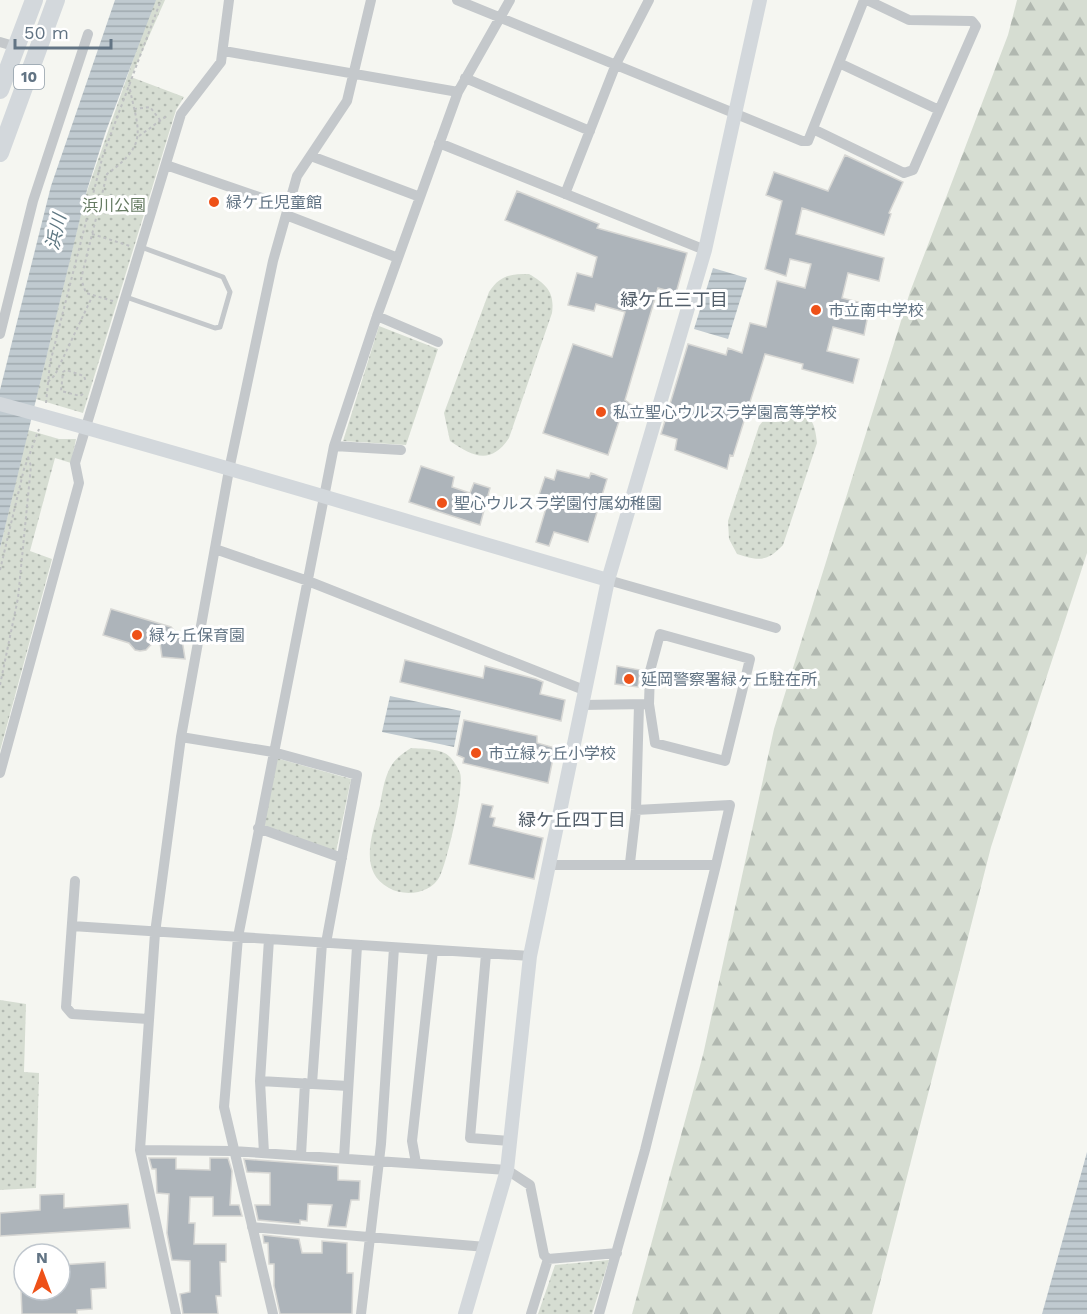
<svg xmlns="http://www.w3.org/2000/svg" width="1087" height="1314" viewBox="0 0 1087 1314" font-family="'Work Sans','Noto Sans JP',sans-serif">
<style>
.grass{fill:url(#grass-dots)}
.forest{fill:url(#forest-firs)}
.water{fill:url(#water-rules)}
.building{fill:#adb4ba;stroke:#d7d7d4;stroke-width:1.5}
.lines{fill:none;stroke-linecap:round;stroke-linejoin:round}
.path{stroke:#bec0c2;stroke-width:2;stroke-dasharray:3 3;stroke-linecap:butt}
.lane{stroke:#c4c8cb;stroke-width:5}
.street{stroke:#c4c8cb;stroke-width:10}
.secondary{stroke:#d3d8dc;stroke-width:14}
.highway{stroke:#d3d8dc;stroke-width:18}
.poi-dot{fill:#ee5118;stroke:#fff;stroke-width:2}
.labels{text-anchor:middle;stroke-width:6;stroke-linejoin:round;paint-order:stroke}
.shield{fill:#fff;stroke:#919ea9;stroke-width:1.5}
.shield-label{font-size:15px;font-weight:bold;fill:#627484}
.poi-label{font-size:16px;fill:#627484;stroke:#fff;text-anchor:start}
.park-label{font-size:16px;fill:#667b62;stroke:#fff}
.water-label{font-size:18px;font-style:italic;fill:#5e7782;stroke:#fff}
.neighbourhood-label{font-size:18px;fill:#515d69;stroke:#fff}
</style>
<defs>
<pattern id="grass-dots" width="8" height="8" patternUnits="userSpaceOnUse" patternTransform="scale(1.5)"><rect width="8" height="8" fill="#d6ddd2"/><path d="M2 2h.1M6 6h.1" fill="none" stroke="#b1b8b0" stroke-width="1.8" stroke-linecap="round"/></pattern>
<pattern id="forest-firs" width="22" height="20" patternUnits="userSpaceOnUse" patternTransform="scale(1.5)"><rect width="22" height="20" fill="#d6ddd2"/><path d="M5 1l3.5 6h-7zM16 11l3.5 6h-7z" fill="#b1b8b0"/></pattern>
<pattern id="water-rules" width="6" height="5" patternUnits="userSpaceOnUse" patternTransform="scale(1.5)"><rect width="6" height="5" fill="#c0cad0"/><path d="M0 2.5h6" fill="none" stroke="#9fa9ae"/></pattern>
</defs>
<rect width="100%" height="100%" fill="#f5f6f1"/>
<!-- grass -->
<path class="grass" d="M154,0H165L131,77L184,97L176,110L83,413L36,399L85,197Z
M529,274C546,284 555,292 552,313L509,438C491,465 473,457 450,441L444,413L489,292C500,275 510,274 529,274Z
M379,326L438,349L406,445L343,441Z
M791,407C811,414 815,422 817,443L783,545C767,562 759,561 737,554L729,539L728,521L759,426L771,411Z
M28,430L59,439H76L71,463L55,458L30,551L52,559L0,751V548Z
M411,748C423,749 442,748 450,757C454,761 458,768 460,773C465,786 447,862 440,876C431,894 405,897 389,888C357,871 373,832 380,805C382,794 384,780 389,770C394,759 402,754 411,748Z
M276,758L351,779L336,852L262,826Z
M0,1000L26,1004L24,1072L39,1073L36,1188L0,1190Z
M609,1260L592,1314H538L555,1265Z"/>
<!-- forest -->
<path class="forest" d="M1017,0H1087V553L991,847L872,1314H632L703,1055L774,729L910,292L1008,35Z"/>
<!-- water -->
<path class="water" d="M115,0H156L106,131L87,190L0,548V390L51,186Z
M713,268L747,278L728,339L694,329Z
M390,696L461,711L454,747L382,732Z
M1087,1152V1314H1042L1081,1174Z"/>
<!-- building -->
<path class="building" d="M845,155L903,182L889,213L891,214L884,235L802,208L796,234L884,258L879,281L848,273L842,298L870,305L864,335L833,327L827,351L859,359L853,383L802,369L803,364L765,354L733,456L730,455L727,469L675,450L677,439L661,434L688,344L726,355L728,348L742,353L750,323L766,327L777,281L805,288L811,264L790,259L786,276L765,269L782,201L766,195L774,172L828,191Z
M517,191L599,224L597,228L687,253L676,293L658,288L625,400L634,407L631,417L620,418L608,455L543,433L573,344L612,357L625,312L596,304L594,311L568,305L577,273L592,277L597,257L505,220Z
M421,466L454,477L452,487L470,493L474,483L490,488L480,525L409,502Z
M557,470L589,478L591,473L607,479L588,542L554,532L549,546L536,542L549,498L539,495L545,477L554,480Z
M111,609L171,627L182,639L185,659L162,657L159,636L146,650L140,651L135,650L129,643L103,635Z
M405,660L483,678L485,666L536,679L543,682L540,694L565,700L561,721L400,682Z
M617,666L640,670L638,687L615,684Z
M464,720L537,736V743L555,748L548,783L463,763L464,758L457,755Z
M482,804L493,806L490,817L495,818L493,826L543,838L534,879L469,864Z
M149,1158H176V1169L210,1170V1158H228L232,1171L230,1205H239L242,1216H213V1197H190L189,1223H195L194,1244H226V1262H220L221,1296H216L218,1314H183L180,1294L190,1292V1261L172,1260L167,1233L169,1194L157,1193L156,1169H152Z
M244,1159L338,1166V1180L360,1181L359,1200H351L346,1227L328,1226L332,1205L308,1204L307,1221L300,1220V1224L258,1220L255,1205H270V1173L247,1172Z
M64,1194V1208L128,1204L130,1228L0,1236V1213L40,1210V1195Z
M263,1235L299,1239L302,1253H322V1241L347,1243V1273H353L352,1314H280L274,1286V1264H269L268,1243H264Z
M105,1262L106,1288L91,1289L92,1309L77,1310V1314H22L21,1290H60V1265Z"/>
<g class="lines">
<!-- path -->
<path class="path" d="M134,109L150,107L160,120
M139,136L168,115
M92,234L130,246
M113,301L86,293L81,279L107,174C150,143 138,131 129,85
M48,382L55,375L92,297
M83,394L80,396L61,391L63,372L66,370L84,376L86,382
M46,403L50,363L103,155L161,0
M0,570L24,469L39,429
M0,685L18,598L31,466L28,457"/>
<!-- lane -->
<path class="lane" d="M126,297L215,328L220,327L230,292L223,277L141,247"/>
<!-- street -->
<path class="street" d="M457,0L802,141H808L864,0
M0,42L17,47
M224,51L458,92
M839,63L939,110
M465,78L590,131
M813,129L904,173L913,170L976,26L972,21L909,20L867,0
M439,143L705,250
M311,156L420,197
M166,165L288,207
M565,194L616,64L649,0
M286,215L398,258
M377,316L438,342
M0,334L33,201L88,34
M334,446L401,450
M215,549L308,581L584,690
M608,580L776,628
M581,705L649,704L650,671L660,634L750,659L725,761L655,743L649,704
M181,737L273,752L357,775L326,943
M0,773L79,483L75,463L181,114L221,62L229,0
M636,810L730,805L716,865
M258,828L342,858
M630,863L636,810L639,705
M549,865H716L645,1150L599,1314
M75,881L66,1007L72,1014L148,1019
M72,926L530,956
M486,954L470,1138L510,1141
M260,1081L348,1086
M312,1084L322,943
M140,1150L233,1151L507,1170L530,1185L544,1255L548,1259
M264,1153L260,1081L269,939
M301,1155L305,1083
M344,1158L357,946
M416,1163L412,1141L433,950
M252,1227L486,1247
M176,1314L140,1150L155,933L181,737L229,470L273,261L297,176L347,101L371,0
M273,1314L224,1107L238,937L334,446L377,316L458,92L510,0
M361,1314L381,1144L394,948
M531,1314L548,1259L617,1253"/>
<!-- secondary -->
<path class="secondary" d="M0,404C203,459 405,521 608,580
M465,1314L507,1170L530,956L608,580L705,250L760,0"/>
<!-- highway -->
<path class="highway" d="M0,90L34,0
M0,153L56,0"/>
</g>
<!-- markers -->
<g class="poi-dot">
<circle cx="214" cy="202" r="6"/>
<circle cx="816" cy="310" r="6"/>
<circle cx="601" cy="412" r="6"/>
<circle cx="442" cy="503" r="6"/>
<circle cx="137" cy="635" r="6"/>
<circle cx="629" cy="679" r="6"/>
<circle cx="476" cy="753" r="6"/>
</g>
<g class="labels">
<!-- shield labels -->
<rect class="shield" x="14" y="65" width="30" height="24" rx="4.5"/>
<g class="shield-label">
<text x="29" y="82">10</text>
</g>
<!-- poi labels -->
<g class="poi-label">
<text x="226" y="208">緑ケ丘児童館</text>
<text x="828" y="316">市立南中学校</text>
<text x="613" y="418">私立聖心ウルスラ学園高等学校</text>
<text x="454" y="509">聖心ウルスラ学園付属幼稚園</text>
<text x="149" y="641">緑ヶ丘保育園</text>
<text x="641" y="685">延岡警察署緑ヶ丘駐在所</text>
<text x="488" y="759">市立緑ヶ丘小学校</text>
</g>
<!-- park labels -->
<g class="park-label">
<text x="114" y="211">浜川公園</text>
</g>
<!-- water labels -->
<g class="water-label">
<text transform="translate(56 232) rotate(-77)" y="6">浜川</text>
</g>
<!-- neighbourhood labels -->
<g class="neighbourhood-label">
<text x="674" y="306">緑ケ丘三丁目</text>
<text x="572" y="826">緑ケ丘四丁目</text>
</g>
</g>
<!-- north arrow -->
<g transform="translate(42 1272)"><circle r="28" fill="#ffffff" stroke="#c0c7ce" stroke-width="1.5"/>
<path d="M0-4.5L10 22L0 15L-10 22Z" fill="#ee5118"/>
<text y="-9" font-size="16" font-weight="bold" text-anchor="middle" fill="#627484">N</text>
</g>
<!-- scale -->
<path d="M15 39v9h96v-9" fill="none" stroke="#627484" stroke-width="3"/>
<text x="24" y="39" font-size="18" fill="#627484" stroke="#ffffff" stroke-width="4.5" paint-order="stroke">50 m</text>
</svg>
